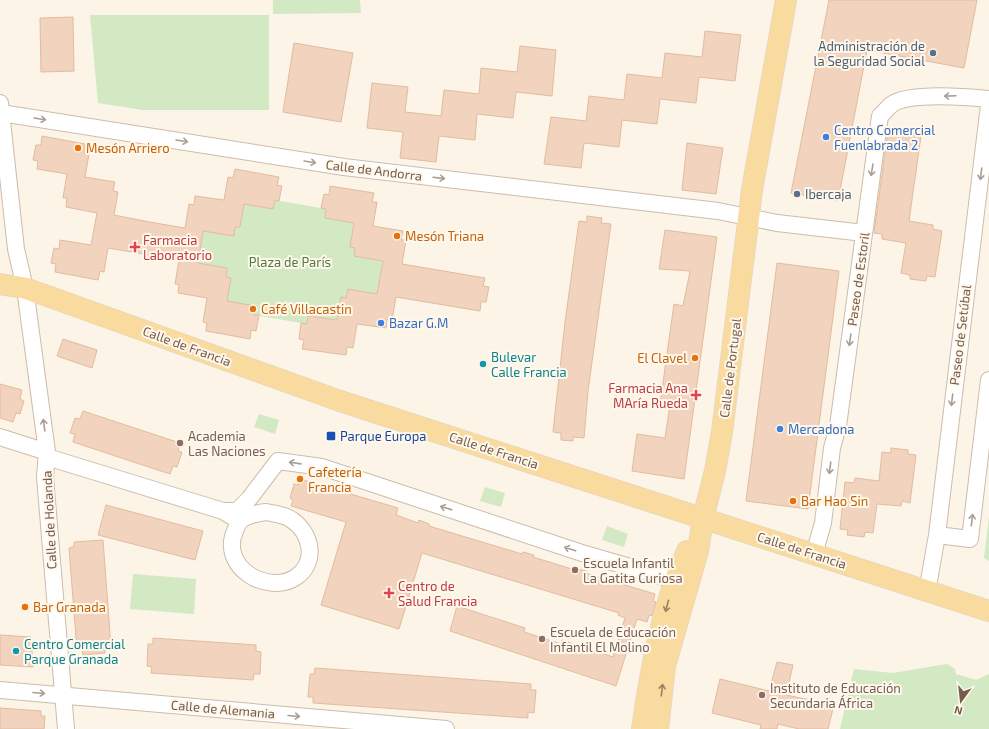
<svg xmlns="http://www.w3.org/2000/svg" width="989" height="729" viewBox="0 0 989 729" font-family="'Exo 2',sans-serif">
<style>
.green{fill:#d2e9c4}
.building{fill:#f1d3be;stroke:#e3bb9e}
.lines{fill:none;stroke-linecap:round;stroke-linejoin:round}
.minor-casing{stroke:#cdbcac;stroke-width:18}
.major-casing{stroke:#dbd4d0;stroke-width:22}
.minor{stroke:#fff;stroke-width:16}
.major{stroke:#f9da9f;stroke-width:21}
.oneway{stroke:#ac9d93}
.oneway2{stroke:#9d8164}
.service-dot{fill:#5c6f8a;stroke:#fff8ec;stroke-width:1.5}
.shop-dot{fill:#3f7fe0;stroke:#fff8ec;stroke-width:1.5}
.food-dot{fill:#e8710a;stroke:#fff8ec;stroke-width:1.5}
.health-dot{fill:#e0444e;stroke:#fff8ec;stroke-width:1.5}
.culture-dot{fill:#0f9aa8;stroke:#fff8ec;stroke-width:1.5}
.transit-dot{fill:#1a4fb4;stroke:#fff8ec;stroke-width:1.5}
.education-dot{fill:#8d6e63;stroke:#fff8ec;stroke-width:1.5}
.labels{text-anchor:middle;stroke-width:4;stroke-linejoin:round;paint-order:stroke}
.service-label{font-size:13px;fill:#4e5e75;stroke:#fff8ec;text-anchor:end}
.shop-label{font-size:13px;fill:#366cbe;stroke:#fff8ec;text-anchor:start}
.food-label{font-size:13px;fill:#c56008;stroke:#fff8ec;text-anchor:start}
.street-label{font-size:13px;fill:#755b4b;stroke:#fff8ec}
.health-label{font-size:13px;fill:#be3a42;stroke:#fff8ec;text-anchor:start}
.park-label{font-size:13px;fill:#527a43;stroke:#fff8ec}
.culture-label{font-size:13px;fill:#0d838f;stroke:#fff8ec;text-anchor:start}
.education-label{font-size:13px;fill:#785e54;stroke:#fff8ec;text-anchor:start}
.transit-label{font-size:13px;fill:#164399;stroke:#fff8ec;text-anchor:start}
</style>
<rect width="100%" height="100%" fill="#fcf4e6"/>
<!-- green -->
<path class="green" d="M273,0H360L361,13L273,14Z
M90,15H269V110H143L98,103Z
M275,200L326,209L325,218L359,224L352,232L350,247L355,248L354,256L387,262C380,273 378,282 382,295L348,289L346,298L341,297L339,311L341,321L308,316L307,324L254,315L255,306L222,301L231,278L226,277L227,268L193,262L198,230L240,227L242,213L238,203L273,209Z
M259,414L279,420L275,434L254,427Z
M485,487L505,493L501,507L480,501Z
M989,516V561L984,558Z
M607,526L628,534L624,547L602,540Z
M133,574L196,579L194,614L130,609Z
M947,664L955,669L956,674L976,680L989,674V729H840L854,669L893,673Z"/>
<!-- building -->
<path class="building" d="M829,0H977L964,68L867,50L838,201L791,193Z
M73,17L74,71L41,72L40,18Z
M705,31L741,35L735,81L699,77L696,103L660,99L657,124L622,120L619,147L584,143L581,168L544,164L551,117L586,121L589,96L624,100L627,74L662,78L665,53L702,57Z
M294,43L353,53L341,122L283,112Z
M520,46L556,50L552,96L516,92L513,118L477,114L475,140L439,136L436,162L400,158L403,132L367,128L372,83L408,87L405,112L441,116L444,90L479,94L481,68L517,72Z
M896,127L914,129L913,135L921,136L909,221L933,225V229L942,231L935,277L927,276L926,281L910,279V275L901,273L906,243L882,239V234L874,233L888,131L895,132Z
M42,136L85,144L84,153L89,154L85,177L115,182L113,191L118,192L114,215L155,223L185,228L189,204L194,205L195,196L224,200L228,177L233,178L235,169L279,177L277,185L282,186L279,201L275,200L273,209L244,204L240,227H235L234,236L203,231L198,263L227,268L226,277L231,278L227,301L255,306L254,315H259L256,331L251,330L250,339L206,331L207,323L203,322L207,298L178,293L179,285L175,284L179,260L108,248L104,272L100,271L98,280L55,272L56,264L51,263L54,248L59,249L60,240L91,245L97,213L66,207L67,198H63L67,174L37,169L38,161L33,160L36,145H41Z
M687,143L723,148L716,194L682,190Z
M330,186L374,193L372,202H377L373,226L403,231L401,240H406L402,264L485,278L483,286L489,287L486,302H481L480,311L396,297L392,320L387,319L386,328L357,324L353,348L347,347L346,355L302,349L304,340L299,339L301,323L307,324L308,316L337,320L341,297L346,298L348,289L377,294L383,261L354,256L355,248L350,247L354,223L325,218L326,209L321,208L324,194L329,195Z
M587,216L602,218L601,223L611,224L588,391L584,438L573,437V441L561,440V433L553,432L565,322L579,221L587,222Z
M665,230L717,237L684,479L632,471L637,434L665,438L670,405L660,404L674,304L683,306L690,271L659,269Z
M777,263L839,271L808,509L746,501Z
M63,339L97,350L92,368L57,356Z
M0,384L22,390L20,399L24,401L20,414L16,413L13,422L0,418Z
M83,411L180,443L178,451L182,452L177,467L173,466L170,474L73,442L75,434L70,433L75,418L80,419Z
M891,448L908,450V454L916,455L910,503L902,501L901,506L877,504L873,533L865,532L864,537L847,535L848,530L840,529L845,482L854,483L855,478L879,481L882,452L891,453Z
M300,479L398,508L396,515L418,523L419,520L429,524V526L522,554L523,552L534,555L533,557L575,570V568L586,571L585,573L655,594L653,601L656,602L652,616L649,615L647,622L637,619L616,686L450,631L457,606L525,628L524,632L561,644L562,640L613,657L625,618L618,615L619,613L422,553L399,629L321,605L346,522L291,506L293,500L290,498L294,484L298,485Z
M106,505L203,531L195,560L98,535Z
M103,540L111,647L105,648V653L83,655L82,649L77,650L69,548L74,547V542Z
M0,635L31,637L33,667L0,665Z
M153,638L256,645V651L261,652L260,674H254L253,680L151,673L152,667L147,666L148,644H153Z
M777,662L793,665L786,695L834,705L828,729H799L778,724L777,729H760L761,725L712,713L720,679L769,691Z
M315,668L531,684V690H536L534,713L528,712V718L313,703V697H308L310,674H314Z
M0,708L41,711V716H45L44,729H0Z"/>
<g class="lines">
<!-- minor casing -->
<g class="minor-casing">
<path id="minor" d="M0,103L16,249L25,288L47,452L45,477L66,729
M1,113L344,167L718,211L777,223L864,233
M0,437L47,452
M47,457L223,511L231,516
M223,511H237L249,499L278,461L322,467L585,554L674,580
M266,512C275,514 286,515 292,520C311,533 318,562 296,577C268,596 219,567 235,531C236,528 238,523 241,520C248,515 258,513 266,512Z
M937,535L970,539L989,380
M814,554L823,523L832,448L838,426L880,116C884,113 887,108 891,105C907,92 968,97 989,99
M927,592L937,535L989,105
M0,690L446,729"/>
</g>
<!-- major casing -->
<g class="major-casing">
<path id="major" d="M0,284L25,288L340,401L989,611
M642,729C651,667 661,609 687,551
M658,729L665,666L698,551L703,518L715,471L722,432L752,190L786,0"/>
</g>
<!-- minor -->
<use href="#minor" class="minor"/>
<!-- major -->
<use href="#major" class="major"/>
</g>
<!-- one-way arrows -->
<defs><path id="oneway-shaft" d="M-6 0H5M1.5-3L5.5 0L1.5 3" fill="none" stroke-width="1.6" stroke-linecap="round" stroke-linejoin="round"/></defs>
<g class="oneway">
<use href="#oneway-shaft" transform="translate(950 96) rotate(178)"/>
<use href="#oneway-shaft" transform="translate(40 119) rotate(9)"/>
<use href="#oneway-shaft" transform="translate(182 141) rotate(9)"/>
<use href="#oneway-shaft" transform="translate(310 162) rotate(9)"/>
<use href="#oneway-shaft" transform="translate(872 170) rotate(99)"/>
<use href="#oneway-shaft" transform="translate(981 174) rotate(97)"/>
<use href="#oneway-shaft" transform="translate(439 178) rotate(7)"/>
<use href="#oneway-shaft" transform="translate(850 340) rotate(98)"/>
<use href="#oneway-shaft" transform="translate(952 400) rotate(97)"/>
<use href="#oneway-shaft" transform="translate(44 425) rotate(-98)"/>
<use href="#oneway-shaft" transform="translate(295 463) rotate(-172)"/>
<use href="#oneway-shaft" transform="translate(830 468) rotate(97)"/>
<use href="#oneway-shaft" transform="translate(446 508) rotate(-162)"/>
<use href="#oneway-shaft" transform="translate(972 520) rotate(-83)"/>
<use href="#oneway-shaft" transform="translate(570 549) rotate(-162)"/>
<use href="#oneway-shaft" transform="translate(39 693) rotate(5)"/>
<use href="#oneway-shaft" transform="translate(294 716) rotate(5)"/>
</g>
<g class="oneway2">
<use href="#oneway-shaft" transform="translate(667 606) rotate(105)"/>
<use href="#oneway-shaft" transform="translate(662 690) rotate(-83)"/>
</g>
<!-- markers -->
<g class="service-dot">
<circle cx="933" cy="53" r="4"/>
<circle cx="797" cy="194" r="4"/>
</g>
<g class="shop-dot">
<circle cx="826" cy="137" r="4"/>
<circle cx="381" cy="323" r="4"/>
<circle cx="780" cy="429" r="4"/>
</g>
<g class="food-dot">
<circle cx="78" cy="148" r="4"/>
<circle cx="397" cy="236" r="4"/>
<circle cx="253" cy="309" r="4"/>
<circle cx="695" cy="358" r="4"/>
<circle cx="300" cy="479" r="4"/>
<circle cx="793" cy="501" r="4"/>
<circle cx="25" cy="607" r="4"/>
</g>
<g class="health-dot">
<path d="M133 241h4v4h4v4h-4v4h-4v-4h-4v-4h4z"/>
<path d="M694 389h4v4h4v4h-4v4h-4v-4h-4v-4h4z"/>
<path d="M387 587h4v4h4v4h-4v4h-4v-4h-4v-4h4z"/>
</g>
<g class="culture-dot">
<circle cx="483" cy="364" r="4"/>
<circle cx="16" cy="651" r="4"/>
</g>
<rect class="transit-dot" x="326" y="431" width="10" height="10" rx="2"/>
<g class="education-dot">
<circle cx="180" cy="443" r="4"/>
<circle cx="575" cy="570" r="4"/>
<circle cx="542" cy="639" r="4"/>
<circle cx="762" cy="695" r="4"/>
</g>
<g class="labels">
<!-- service labels -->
<g class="service-label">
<text x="925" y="51">Administración de<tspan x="925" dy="15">la Seguridad Social</tspan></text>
<text x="805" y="199" text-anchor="start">Ibercaja</text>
</g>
<!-- shop labels -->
<g class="shop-label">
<text x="834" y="135">Centro Comercial<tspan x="834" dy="15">Fuenlabrada 2</tspan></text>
<text x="389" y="328">Bazar G.M</text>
<text x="788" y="434">Mercadona</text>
</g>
<!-- food labels -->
<g class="food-label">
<text x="86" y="153">Mesón Arriero</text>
<text x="405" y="241">Mesón Triana</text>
<text x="261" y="314">Café Villacastin</text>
<text x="687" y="363" text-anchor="end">El Clavel</text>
<text x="308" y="477">Cafetería<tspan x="308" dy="15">Francia</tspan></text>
<text x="801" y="506">Bar Hao Sin</text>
<text x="33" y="612">Bar Granada</text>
</g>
<!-- street labels -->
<g class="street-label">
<text transform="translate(374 170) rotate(7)" y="5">Calle de Andorra</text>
<text transform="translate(858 279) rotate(-82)" y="5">Paseo de Estoril</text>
<text transform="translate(960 335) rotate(-83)" y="5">Paseo de Setúbal</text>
<text transform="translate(187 346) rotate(20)" y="5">Calle de Francia</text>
<text transform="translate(730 368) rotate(-83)" y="5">Calle de Portugal</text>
<text transform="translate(494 450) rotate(18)" y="5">Calle de Francia</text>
<text transform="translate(49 520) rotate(-93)" y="5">Calle de Holanda</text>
<text transform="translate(802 550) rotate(18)" y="5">Calle de Francia</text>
<text transform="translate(223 709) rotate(5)" y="5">Calle de Alemania</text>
</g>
<!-- health labels -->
<g class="health-label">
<text x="143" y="245">Farmacia<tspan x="143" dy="15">Laboratorio</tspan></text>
<text x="688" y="393" text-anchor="end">Farmacia Ana<tspan x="688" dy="15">MAría Rueda</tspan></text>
<text x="398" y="591">Centro de<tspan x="398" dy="15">Salud Francia</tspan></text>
</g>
<!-- park labels -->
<g class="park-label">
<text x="290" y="267">Plaza de París</text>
</g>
<!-- culture labels -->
<g class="culture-label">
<text x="491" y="362">Bulevar<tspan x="491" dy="15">Calle Francia</tspan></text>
<text x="24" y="649">Centro Comercial<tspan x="24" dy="15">Parque Granada</tspan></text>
</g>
<!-- education labels -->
<g class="education-label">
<text x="188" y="441">Academia<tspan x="188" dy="15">Las Naciones</tspan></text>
<text x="583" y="568">Escuela Infantil<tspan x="583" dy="15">La Gatita Curiosa</tspan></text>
<text x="550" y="637">Escuela de Educación<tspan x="550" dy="15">Infantil El Molino</tspan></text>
<text x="770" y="693">Instituto de Educación<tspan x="770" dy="15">Secundaria África</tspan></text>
</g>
<!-- transit labels -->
<g class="transit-label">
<text x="340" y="441">Parque Europa</text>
</g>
</g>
<!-- north arrow -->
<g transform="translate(961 701) rotate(195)" stroke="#fff8ec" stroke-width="3" paint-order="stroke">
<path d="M0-3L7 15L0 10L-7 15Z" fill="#755b4b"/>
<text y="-6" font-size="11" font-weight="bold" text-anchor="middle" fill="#755b4b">N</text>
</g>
</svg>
